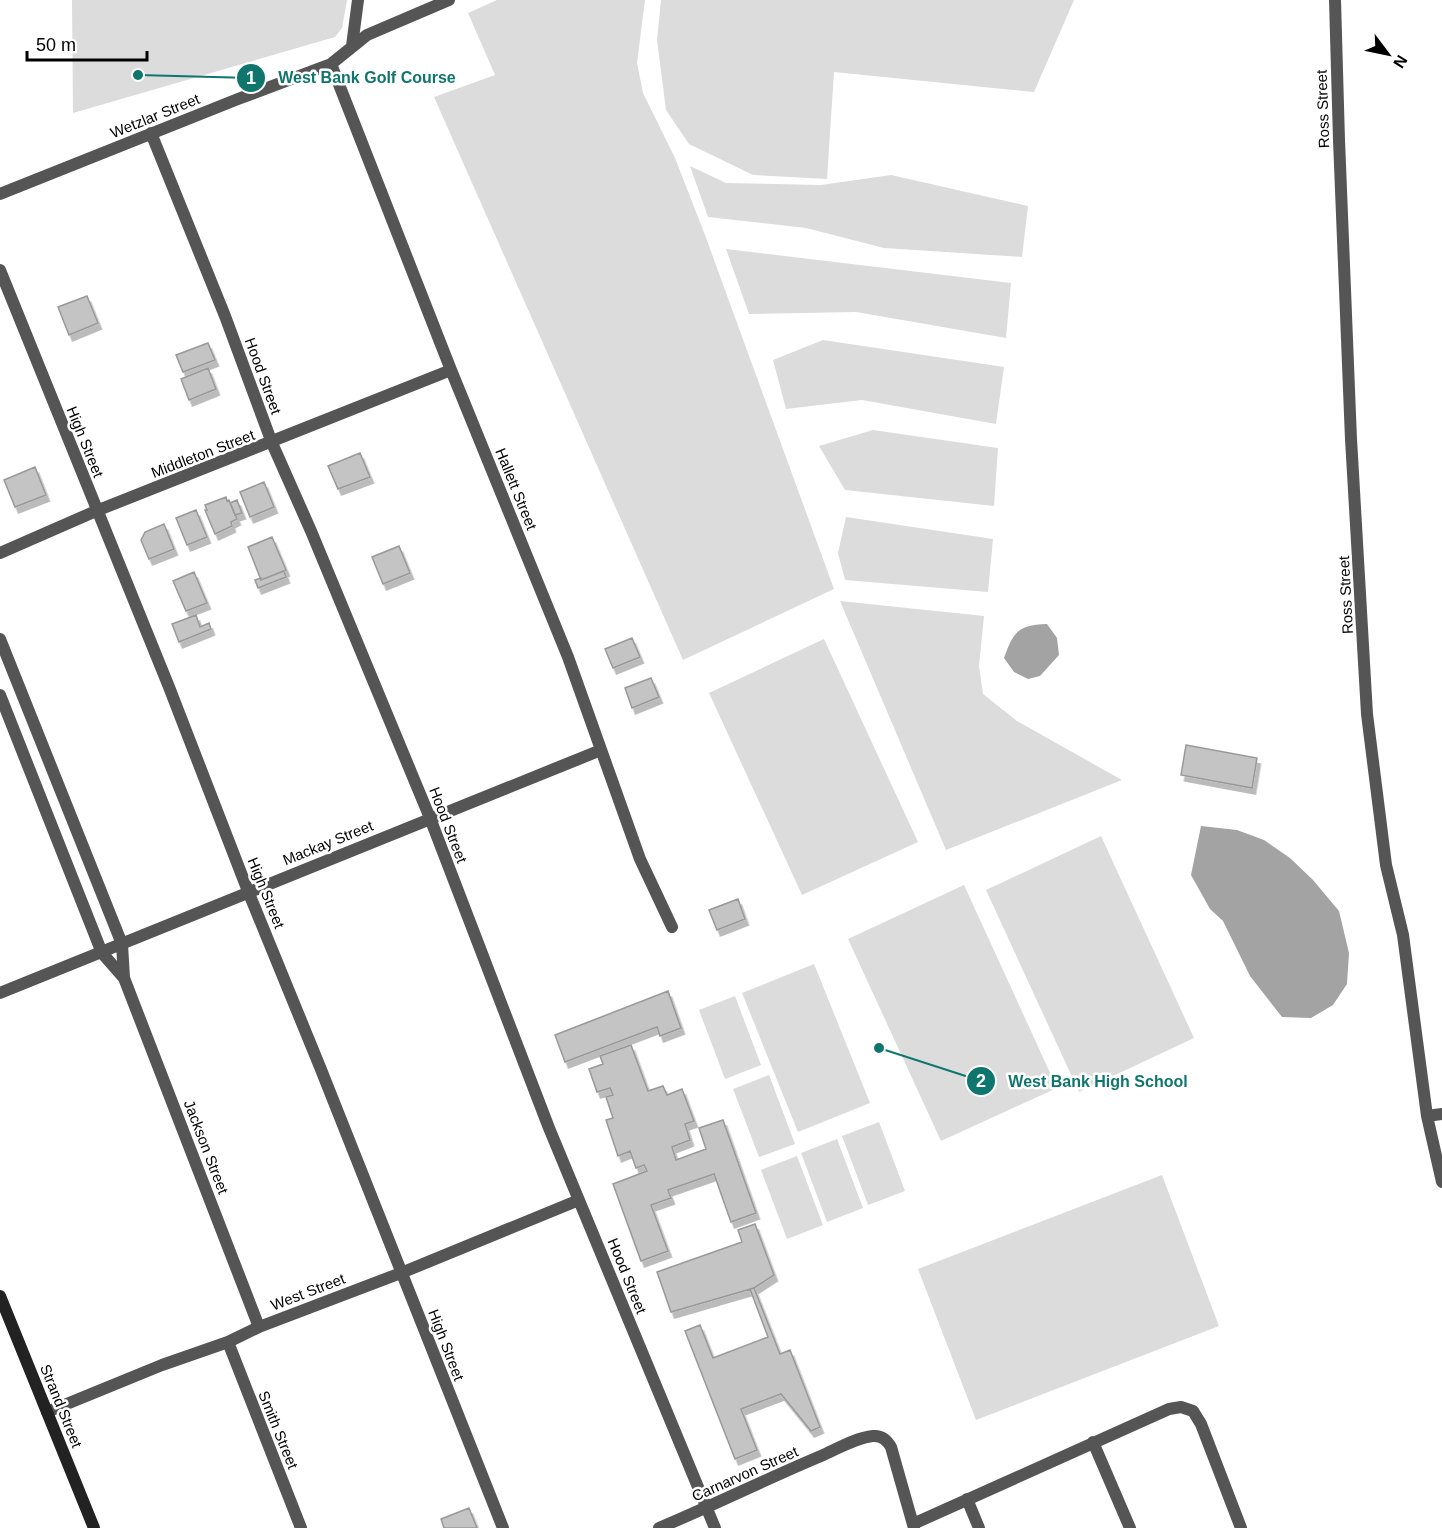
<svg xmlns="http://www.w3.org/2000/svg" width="1442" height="1528" viewBox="0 0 1442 1528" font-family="Helvetica,sans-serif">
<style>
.green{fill:#dcdcdc}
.water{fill:#a3a3a3}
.building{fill:#c4c4c4;stroke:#999;stroke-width:1.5;filter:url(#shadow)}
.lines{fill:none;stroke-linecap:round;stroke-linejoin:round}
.street{stroke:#555;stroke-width:12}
.secondary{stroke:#222;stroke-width:12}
.labels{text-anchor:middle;stroke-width:5;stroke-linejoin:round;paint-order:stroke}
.street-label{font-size:15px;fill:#000;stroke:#fff}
.leader{fill:none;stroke:#0f766e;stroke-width:2}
.callout-dot{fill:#0f766e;stroke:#fff;stroke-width:2}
.mark-label{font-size:18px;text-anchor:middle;font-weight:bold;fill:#fff}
.callout-label{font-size:16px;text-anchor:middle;font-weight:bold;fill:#0f766e;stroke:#fff;stroke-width:5;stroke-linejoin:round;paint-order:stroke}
</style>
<defs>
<filter id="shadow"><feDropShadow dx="3.5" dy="6" stdDeviation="0" flood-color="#0004"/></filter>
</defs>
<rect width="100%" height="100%" fill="#fff"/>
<!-- green -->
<path class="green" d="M72,0H347L342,28L335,37L73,113Z
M497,0H645L637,63L643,93L675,158L705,235L834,589L683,660L434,97L495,75L468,13Z
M661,0H1074L1034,92L834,72L827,179L753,175L689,144L666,110L657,40Z
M690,166L726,183L821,185L891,175L1028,206L1022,257L884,248L806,228L708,217Z
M726,249L1011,283L1006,338L856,312L749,314Z
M823,340L1004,367L996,424L862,400L786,409L773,360Z
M873,430L998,448L994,506L845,490L819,446Z
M846,517L993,539L988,592L845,580L838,553Z
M840,601L984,616L979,666L983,694L1017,721L1122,780L946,850Z
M824,639L918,842L802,895L709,693Z
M1101,836L1194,1038L1079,1092L986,890Z
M964,885L1057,1088L941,1141L848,939Z
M814,964L870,1103L798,1132L742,993Z
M735,996L761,1065L725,1079L699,1010Z
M769,1075L795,1144L759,1157L733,1089Z
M879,1122L905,1191L868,1205L842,1136Z
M837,1139L863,1208L827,1222L801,1153Z
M797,1156L823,1225L787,1239L761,1170Z
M1162,1175L1219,1326L976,1420L918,1269Z"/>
<!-- water -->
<path class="water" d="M1047,624L1057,638L1059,655L1040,676L1028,679L1014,672L1004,658C1013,632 1018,625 1047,624Z
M1201,826L1237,830L1264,840L1290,858L1313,880L1339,911L1349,953L1347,984L1333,1005L1311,1018L1282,1017L1250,976L1223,921L1210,909L1191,875Z"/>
<!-- building -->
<path class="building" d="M87,296L98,323L69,335L58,307Z
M208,343L215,360L183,372L176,355Z
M208,368L216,389L189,400L181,379Z
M360,453L370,477L338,489L328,466Z
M35,467L46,495L15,507L4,480Z
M264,482L274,507L250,517L240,492Z
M226,497L227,501L229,500L237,519L231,522L232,526L215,534L205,510H207L205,505Z
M237,500L242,513L235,515L230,503Z
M196,510L207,537L187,545L176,518Z
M164,524L174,549L149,559L141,540L145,532Z
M272,537L286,570L261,580L248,547Z
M399,546L410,573L383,584L372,557Z
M284,571L286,577L258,588L255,580L261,578V580Z
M194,572L207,603L186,611L173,581Z
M196,615L200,627L209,623L211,629L179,642L172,624Z
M632,638L640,657L613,668L605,649Z
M651,678L659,697L632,708L625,688Z
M1186,745L1257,758L1252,788L1181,775Z
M738,899L745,919L717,930L709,910Z
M668,991L681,1028L660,1036L657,1027L565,1062L555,1035Z
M631,1045L648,1091L663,1086L667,1095L682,1089L694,1121L685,1124L690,1140L672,1147L676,1160L706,1149L699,1128L723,1120L756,1213L731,1222L714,1174L668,1190L671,1198L651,1205L668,1251L641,1261L613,1184L647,1171L644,1165L636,1168L630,1151L618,1156L606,1120L613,1118L606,1097L613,1095L610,1088L597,1092L589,1069L603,1064L600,1056Z
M755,1224L774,1275L754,1288L671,1312L657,1272L742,1242L738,1230Z
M754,1288L780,1354L790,1350L820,1427L811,1431L781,1394L741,1409L757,1450L735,1459L685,1331L700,1325L713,1358L768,1337L750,1289Z
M469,1508L477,1528H444L441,1519Z"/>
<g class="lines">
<!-- street -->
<path class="street" d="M1335,0L1339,140L1351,439L1367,714L1386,865L1403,935L1427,1116L1442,1182
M352,46L358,0
M331,64L451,370L568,657L640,859L672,927
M151,133L225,316L272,443L311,531L430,818L549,1128L715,1528
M0,194L238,99L331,64L367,35L449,0
M0,270L169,687L248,891L320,1067L503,1528
M0,553L96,511L451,370
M0,639L122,944L124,978L259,1327
M0,695L102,953L124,978
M0,993L601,750
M1427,1116L1442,1114
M228,1342L301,1528
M47,1412L162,1365L228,1342L259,1327L401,1273L579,1200
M1093,1442L1130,1528
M967,1499L979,1528
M913,1524L1169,1409L1181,1407L1193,1411L1201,1424L1241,1528
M659,1528C714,1505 766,1479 821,1456C837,1449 855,1438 873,1436C882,1435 887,1440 891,1447L914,1528"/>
<!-- secondary -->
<path class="secondary" d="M0,1296L94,1528"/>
</g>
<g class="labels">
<!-- street labels -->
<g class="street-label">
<text transform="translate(1323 109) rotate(-92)" y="5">Ross Street</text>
<text transform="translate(155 116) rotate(-22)" y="5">Wetzlar Street</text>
<text transform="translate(263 376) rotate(70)" y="5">Hood Street</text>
<text transform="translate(85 442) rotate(68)" y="5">High Street</text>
<text transform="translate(203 454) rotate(-21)" y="5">Middleton Street</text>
<text transform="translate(516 489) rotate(68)" y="5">Hallett Street</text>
<text transform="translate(1346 595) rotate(-93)" y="5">Ross Street</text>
<text transform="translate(448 825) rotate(69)" y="5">Hood Street</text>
<text transform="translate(328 843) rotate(-22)" y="5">Mackay Street</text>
<text transform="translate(266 893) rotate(68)" y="5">High Street</text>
<text transform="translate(206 1147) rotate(69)" y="5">Jackson Street</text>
<text transform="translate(627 1276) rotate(68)" y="5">Hood Street</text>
<text transform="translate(308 1292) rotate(-21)" y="5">West Street</text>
<text transform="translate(446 1345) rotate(69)" y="5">High Street</text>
<text transform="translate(61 1406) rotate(68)" y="5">Strand Street</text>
<text transform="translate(278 1430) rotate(68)" y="5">Smith Street</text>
<text transform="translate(745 1474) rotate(-24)" y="5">Carnarvon Street</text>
</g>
</g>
<!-- callouts -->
<path class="leader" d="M138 75L251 78M879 1048L981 1081"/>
<g class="callout-dot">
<circle cx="138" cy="75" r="6"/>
<circle cx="879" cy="1048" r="6"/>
<circle cx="251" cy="78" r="15"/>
<circle cx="981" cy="1081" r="15"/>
</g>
<g class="mark-label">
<text x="251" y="84">1</text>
<text x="981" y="1087">2</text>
</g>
<g class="callout-label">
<text x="367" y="83">West Bank Golf Course</text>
<text x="1098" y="1087">West Bank High School</text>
</g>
<!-- north arrow -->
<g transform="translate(1388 54) rotate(122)" stroke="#ffffff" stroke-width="4.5" paint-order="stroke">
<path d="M0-4.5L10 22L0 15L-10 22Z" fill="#000000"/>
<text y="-9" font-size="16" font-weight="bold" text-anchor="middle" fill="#000000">N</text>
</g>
<!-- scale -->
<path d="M27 51v9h120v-9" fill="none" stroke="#000000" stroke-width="3"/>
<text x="36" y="51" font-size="18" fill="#000000" stroke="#ffffff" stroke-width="4.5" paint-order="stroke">50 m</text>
</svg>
